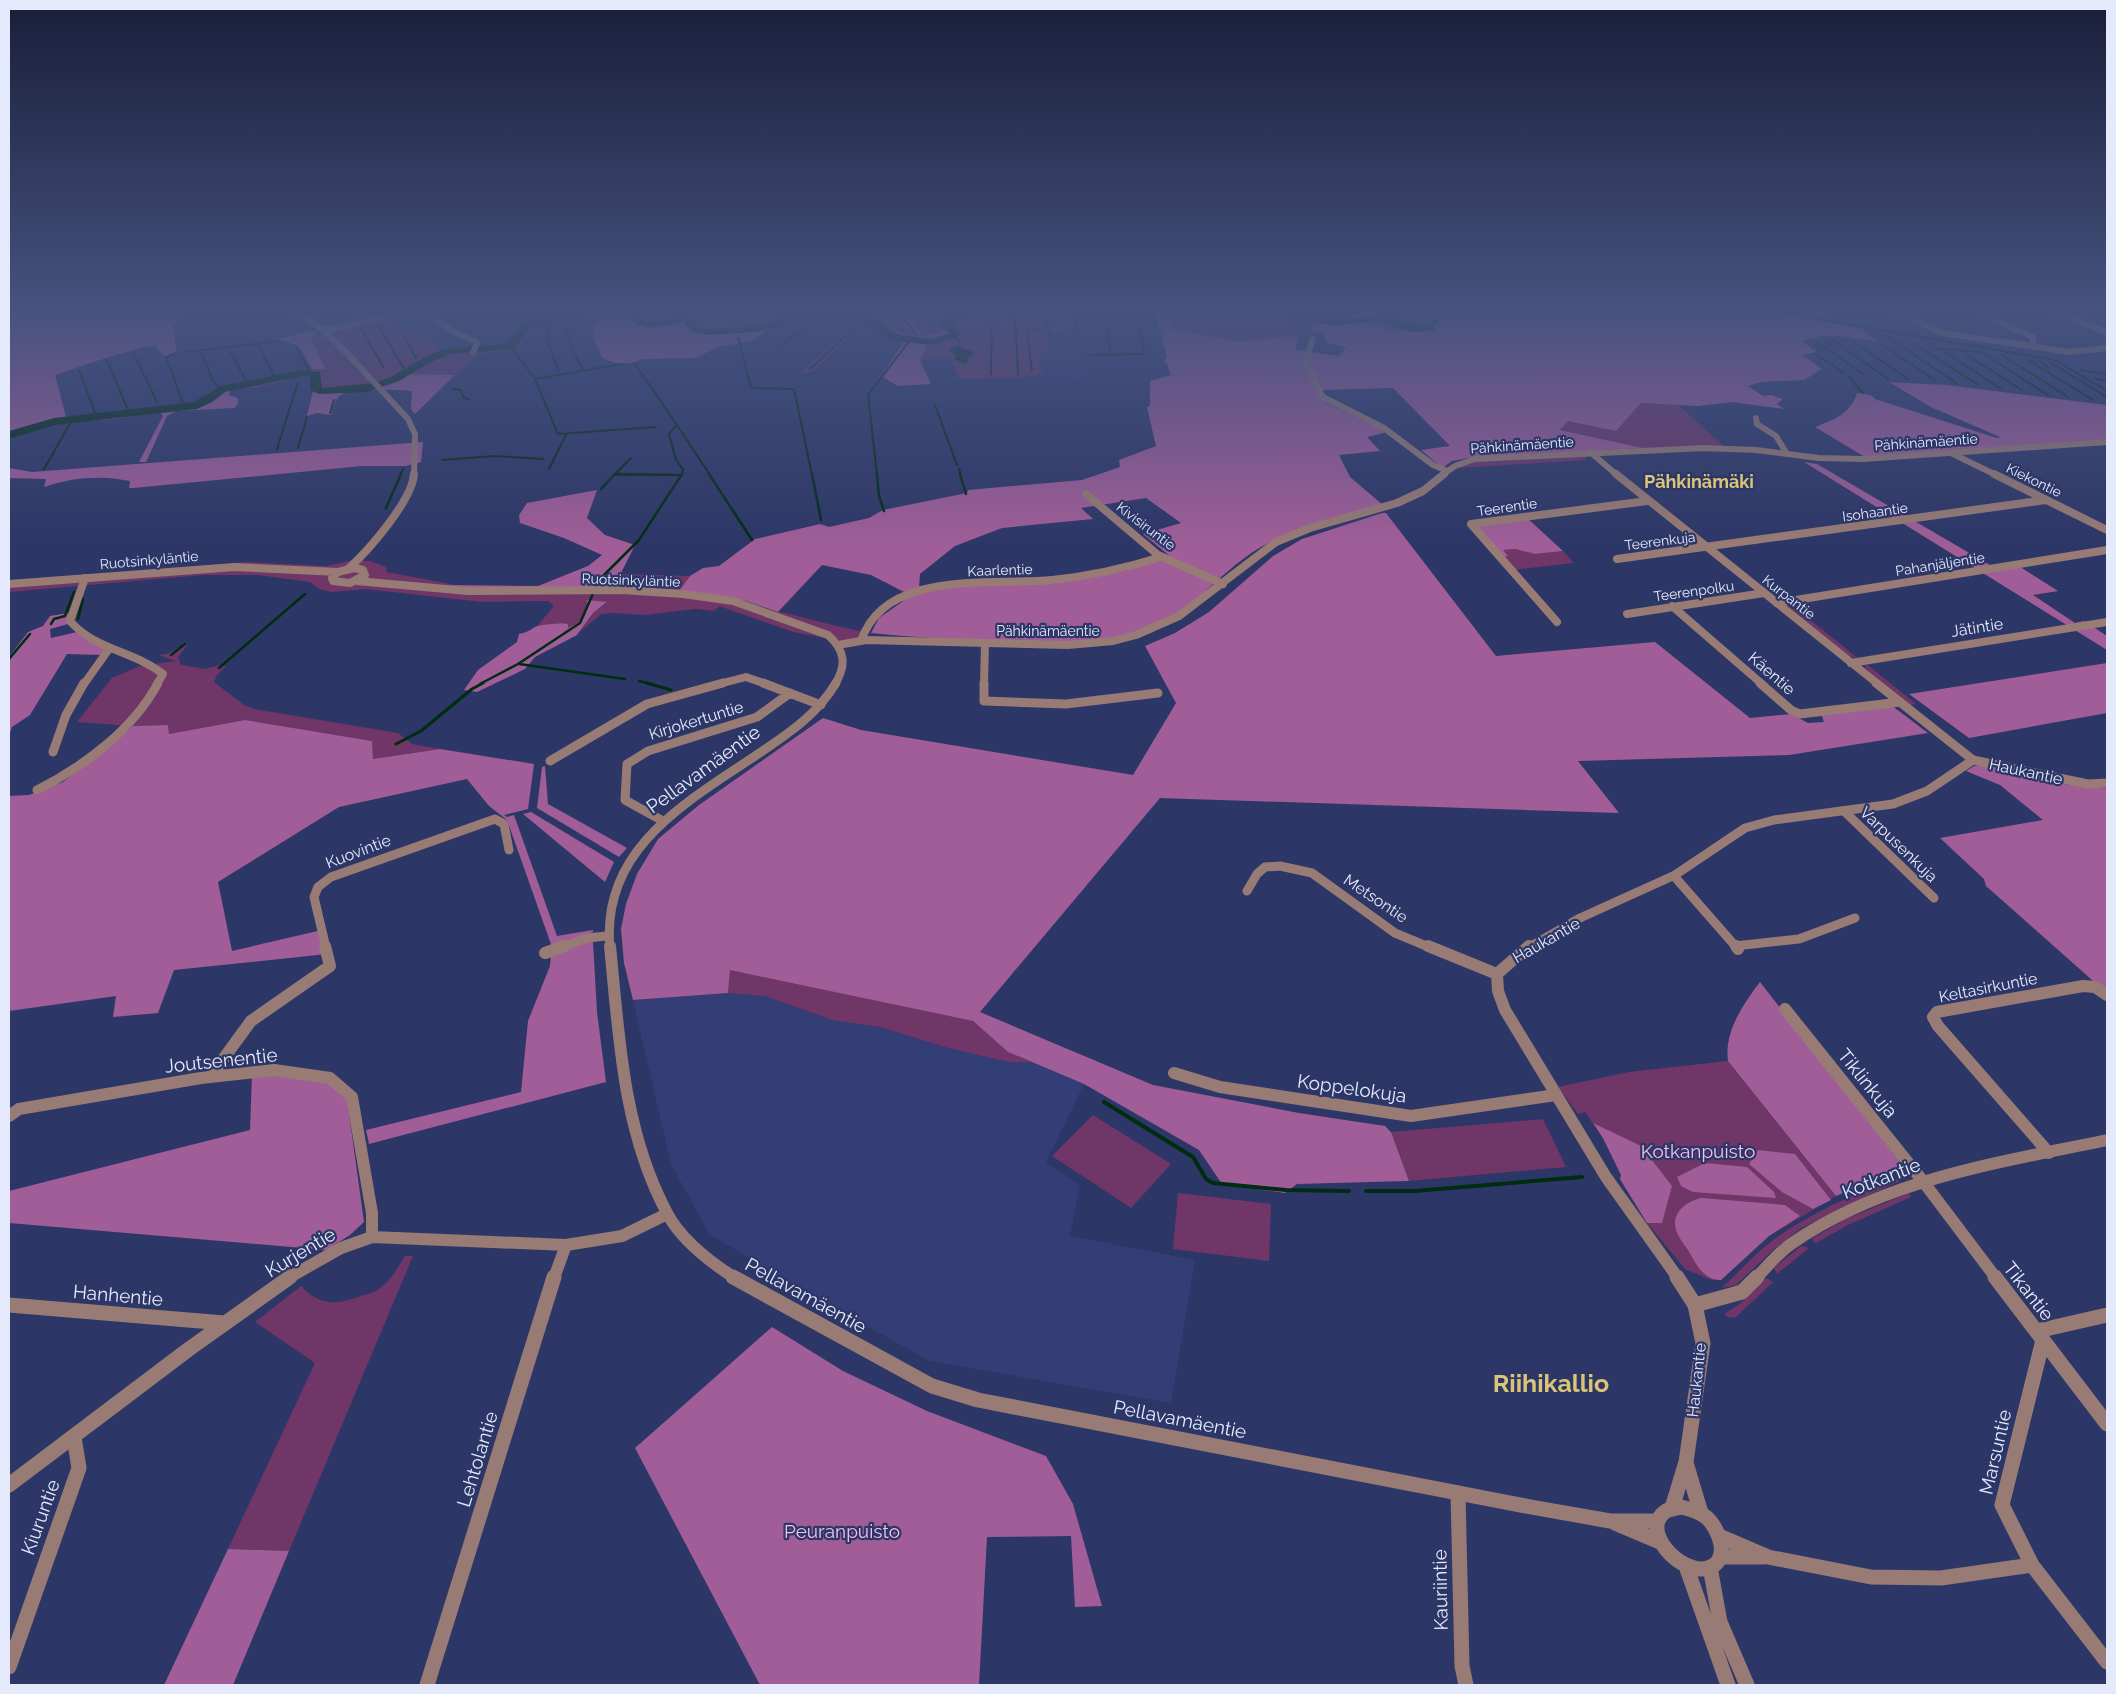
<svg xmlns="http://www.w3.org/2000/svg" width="2116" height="1694" viewBox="0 0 2116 1694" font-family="Raleway,sans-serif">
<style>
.built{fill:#323e75}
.green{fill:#6f3667}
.forest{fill:#a05d97}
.water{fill:#002c11}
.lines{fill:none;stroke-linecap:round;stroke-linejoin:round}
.stream-far3{stroke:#002c11;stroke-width:2}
.stream-far2{stroke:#002c11;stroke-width:2.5}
.stream-far1{stroke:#002c11;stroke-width:3}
.stream{stroke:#002c11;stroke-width:4}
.river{fill:#002c11;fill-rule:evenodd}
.minor-far4{stroke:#987b74;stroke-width:6}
.minor-far3{stroke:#987b74;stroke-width:8}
.minor-far2{stroke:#987b74;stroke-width:9}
.minor-far1{stroke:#987b74;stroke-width:12}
.minor{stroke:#987b74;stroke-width:15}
.tertiary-far4{stroke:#987b74;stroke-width:6}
.tertiary-far3{stroke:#987b74;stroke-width:8}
.tertiary-far2{stroke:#987b74;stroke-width:9}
.tertiary-far1{stroke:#987b74;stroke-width:12}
.tertiary{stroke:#987b74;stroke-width:15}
.labels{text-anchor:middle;stroke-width:4.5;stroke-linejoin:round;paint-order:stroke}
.far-street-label{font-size:14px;fill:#e4e9fb;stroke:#2d3767}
.street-label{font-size:16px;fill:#e4e9fb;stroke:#2d3767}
.far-district-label{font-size:18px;font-weight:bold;fill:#dcc477;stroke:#2d3767}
.near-street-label{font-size:19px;fill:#e4e9fb;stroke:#2d3767}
.near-park-label{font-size:19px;fill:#f7bfed;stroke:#2d3767}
.near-district-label{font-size:25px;font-weight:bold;fill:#dcc477;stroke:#2d3767}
</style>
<rect width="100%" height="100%" fill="#2d3767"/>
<!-- built -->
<path class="built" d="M1050,348L1083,349L1088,374L1058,386L1051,384L1046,379L1037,355Z
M728,993L765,996L832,1020L880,1027L948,1048L1008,1062H1031L1084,1084L1046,1162L1080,1186L1070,1236L1195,1260L1171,1403L930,1361L832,1307L709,1234L671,1164L633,1000Z"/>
<!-- green -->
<path class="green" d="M559,308H600C582,330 558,321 534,326L524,338L521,349L480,354L455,375L404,374L378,386L361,391H313L312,375L285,378L288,380L255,388L225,389C216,401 204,406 188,407L187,404L205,399L222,386L253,382L312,369H324L311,338L317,335L386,319L426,337L442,352C460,350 484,353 500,349C514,344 516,329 528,324C537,319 549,322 559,322Z
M626,308H938L945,318C955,318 963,312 971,312C976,313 983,311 986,312C1001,314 1020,316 1035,312L1036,308H1045C1032,321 993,314 976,314C966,314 954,318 945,321H949L977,316L1030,317L1041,315L1051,308H1075L1078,328L1075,330L1067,329L1045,335L1050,348L1037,355L1044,374L1018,378L959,379L949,358L920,360L928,342L953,338L954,328L923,337L904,323L914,337L899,333L883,323L870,326L850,316L813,311L800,314L772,327L705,333L693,330L685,320C658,318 643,343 626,308Z
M1162,308H1279L1309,317L1337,320L1346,319L1352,323L1334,325L1294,319L1290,325L1298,336L1238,341L1172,330Z
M1404,308H1411L1409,311L1440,320L1420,331L1384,329L1370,322L1374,317L1389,316Z
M852,327L856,330L813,371L803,374L801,372Z
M1641,403L1678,405L1725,447L1643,448L1560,430L1567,421L1616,430Z
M1585,456L1586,460L1459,468L1474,462Z
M1515,549L1535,554L1563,551L1574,563L1513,570L1501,557L1502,550Z
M354,560L370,561L386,567L387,572L471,588L614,587L622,574L690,576L679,591C745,599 806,621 871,633L855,638L851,643L793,632L719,606L715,611L696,609L644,615L611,613L601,614L581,631L593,613L607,603L587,611L583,620L568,628L567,624L537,626L554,606L548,601L482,602L366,589L331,592L319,589L310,582L258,575H203L9,592V582L245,562L327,566Z
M1788,605L1793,606L1859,659L1849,656L1790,610Z
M183,645H187L178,657L181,665L205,669L220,665L226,666L217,675L214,682L244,705L254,709L398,733L412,744L440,749L373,759L372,741L245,720L169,734L168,725L132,726L77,722L112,678L140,666L176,661L158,655L167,654Z
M1865,665L1869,666L1916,704L1910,705L1866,669Z
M729,969L973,1021L1008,1052L1031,1062H1008L948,1048L880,1027L832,1020L765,996L728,993Z
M1728,1061L1836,1196L1769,1236L1721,1280H1712L1685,1269L1647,1223L1620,1179L1621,1175L1603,1138L1585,1112L1578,1114L1558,1087L1629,1072Z
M1093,1115L1171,1164L1131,1208L1052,1156Z
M1543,1119L1566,1167L1409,1181L1391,1132Z
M1894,1178L1900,1181L1849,1204L1800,1229L1772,1251L1736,1285L1722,1288C1737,1274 1751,1258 1767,1245C1804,1215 1850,1197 1894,1178Z
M1178,1193L1271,1204L1269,1261L1173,1249Z
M1909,1193L1911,1197L1848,1225L1816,1243L1813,1241V1238L1846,1219Z
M1801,1246L1809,1248L1777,1274L1774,1268Z
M405,1256H413L289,1551L228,1549L315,1363L255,1322L301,1286C320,1306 337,1305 361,1296C367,1294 374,1293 379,1289C391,1280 398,1268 405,1256Z
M1766,1278L1773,1282L1736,1317L1729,1318L1724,1314L1740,1304Z"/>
<!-- forest -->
<path class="forest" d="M9,308H180L179,321L173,325L177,354L164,356L155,345C120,352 88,364 55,375L66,417L128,413L187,404L189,407C204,406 216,401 225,389L231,390L229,395L238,398V404L234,408L176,411L167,416L146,462H139L163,416L160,412L113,419L47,424L9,439Z
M600,308H626C643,344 658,318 685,320L693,330L705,333L772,327L752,341L718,347L695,358L643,359L632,363H615L602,358L593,335L594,324L602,316L596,312Z
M1154,308H1162L1173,330L1238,341L1298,336L1295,350L1339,356L1346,347L1327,343L1324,334L1312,331L1315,321L1334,325L1351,323L1344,316L1352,315L1358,308H1377L1378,314L1381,317L1375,318L1380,321L1371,323L1384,329L1416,330L1407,327L1420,320L1433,324L1440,320L1422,313L1409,311L1411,308C1418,308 1425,308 1431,310C1450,316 1446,325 1469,316L1465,312L1483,313L1470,308H1693L1702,311L1705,308H1758L1868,330L1862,331L1880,342C1854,339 1827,330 1802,341L1816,352L1802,355L1822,369L1804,380L1761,382L1748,386L1763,396L1771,395L1783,399L1777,404L1784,409L1732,402L1698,406L1641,403L1616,431L1568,421L1560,430L1643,448L1474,457L1452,461L1442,468L1421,450L1450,446L1393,388L1322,390L1327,403L1387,432L1367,437L1380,451L1339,455L1350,477L1383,505C1342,517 1298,525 1261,547C1225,568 1198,604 1159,624C1113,646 1063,642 1014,641C966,640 919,638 871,633L879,618L909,597L921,592L946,588L1088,578L1125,571L1171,557L1143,534L1181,523L1146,498L1081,508L1093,519L1002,528L955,546L920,574L919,588L906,593L871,575L822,565L778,612L746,601L679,591L690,576L703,568L719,566L755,539L820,524L829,527L869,518L883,510L967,493L968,490L1082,480L1120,467L1119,460L1156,446L1147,407L1150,406V381L1171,375L1166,362L1163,363L1167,356Z
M913,322L923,337L954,328L957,335L928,342L920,360L931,384L898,386L881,376L903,343L870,326L883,323L899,333L913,336L903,323Z
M308,331H316L317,335L311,338L325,369H312L299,346L278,339Z
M404,374L455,375L415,414L411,409L412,391C398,390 354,388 342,394C335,398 333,408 331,415L317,413L307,416L313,391C345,395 376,390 404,374Z
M1889,382L1946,385L2107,405V440L1865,457L1815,427C1834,420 1851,413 1857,393L1871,395L1875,399L1997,438L2000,437L1931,407Z
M423,442L421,462L406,466H362L133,488H129L130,481C102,475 72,477 44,487L46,479L9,478V468L32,472Z
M1804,462L1817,464L1995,568L2017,565L2058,591L2033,595L2075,623L2084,621L2107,636V650Z
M597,490L587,518L605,535L635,545L614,587L471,588L451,585L538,586L588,566L602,555L564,538L520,523L519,515L527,503Z
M1382,513H1386L1496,656L1655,642L1750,718L1791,714L1808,723L1824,722L1821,714L1891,705L1928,733L1789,755L1578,761L1619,813L1160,798L980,1012L1153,1085L1299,1113L1385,1126L1391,1132L1409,1181L1297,1184L1285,1193L1222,1184L1199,1150L1084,1084L1008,1052L973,1021L730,970L728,993L633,1000L624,963L621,929L626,904L637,874L658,839L699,805L823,718L861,730L1133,775L1176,703L1145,646L1175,633L1209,612L1273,556L1302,539Z
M1527,518L1563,551L1535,554L1515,549L1503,550L1508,556L1501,557L1475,526Z
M587,600L607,602L593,613L577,635L535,657L525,669L477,692L464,690L478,670L517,642L519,634C531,632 532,627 538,626C546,624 559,623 568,624V628C584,620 587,618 587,600Z
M68,613V624L50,629L51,638L77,632L106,650L102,655L67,654L30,715L12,727L9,736V657L28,632L43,626L50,616Z
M2107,663V713L1969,738L1909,694Z
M245,720L372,741L373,759L440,749L534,764L528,809L504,815L507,817L514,815L557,936L593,930V932L552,947L507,820L489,806L467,779L339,807L218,882L232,951L322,930L327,954L174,970L158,1013L113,1017L116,996L9,1011V796L29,795L63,782L133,726L168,725L169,734Z
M1987,765L2064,784L2107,788V988H2101L1986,886L1984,879L1940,838L2043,820L2000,785L1966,771L1974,766Z
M545,766L548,804L627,848L619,857L537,808L542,767Z
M531,812L614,862L605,882L523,814Z
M586,942H593L597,1012L606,1082L369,1144L366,1130L521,1092L528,1021L550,966L551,954Z
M1760,982L1904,1167L1836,1196L1728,1061C1724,1032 1743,1004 1760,982Z
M271,1073L327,1081L347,1099L364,1222L350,1235L326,1250L9,1223V1191L250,1130L252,1075Z
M1593,1123L1641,1146L1672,1186L1662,1223H1647L1620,1179L1621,1175L1603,1138Z
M1758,1150L1795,1154L1831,1200L1813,1209L1782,1192L1749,1164Z
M1705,1163L1747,1167L1774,1192L1776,1198L1693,1192L1681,1186L1677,1177Z
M1702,1198L1785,1205L1800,1216L1769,1236L1721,1280C1703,1280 1696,1264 1688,1250C1684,1244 1678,1237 1676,1230C1671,1212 1687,1201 1702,1198Z
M772,1327L843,1371L927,1411L1046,1456L1073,1504L1102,1606L1075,1607L1071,1536L987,1537L979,1685H760L635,1448Z
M228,1549L289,1551L233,1685H164Z"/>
<!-- water -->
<path class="water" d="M1045,308H1051C1039,325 993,315 975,316C965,317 955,321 944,321L974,314H1032Z
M1406,308H1414L1402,317L1404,322L1431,324L1432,321L1443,317L1436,312L1423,308L1444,311L1460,308V310L1442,319L1433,327L1436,329C1414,336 1395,330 1378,318L1396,316Z
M959,345L963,349H969L974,354L968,357L969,362L964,364L954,359L956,355L949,350Z"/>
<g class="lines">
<!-- stream-far3 -->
<path class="stream-far3" d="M738,308L742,324
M773,308L775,316L783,320
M844,308L846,313
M898,308L917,337
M920,308L929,320L943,323
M936,308L943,318
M964,308L970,316
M984,308L986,311
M1001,308L1008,317
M1020,308L1026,316
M1073,308L1077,332
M1103,308L1110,350
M1134,308L1144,350
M1319,308L1337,322
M1337,308L1353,320
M1388,308L1390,310
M1753,308L2055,360L2107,391
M1015,316L1018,374
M376,322L406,372
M872,324L885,317L879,308
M564,326L574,353L583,369
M360,327L384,368
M547,327L548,344L559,372
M1048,327L1050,334
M1885,335L1956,383
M404,336L416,358
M954,336L959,342
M738,337L751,388L794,389L812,475
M1830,338L1888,379
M1822,339L1832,346
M1908,340L1977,384
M1816,341L1863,374
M1852,341L1908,379
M1811,342L1822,350
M1879,343L1935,380
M1931,343L1939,349L1981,352L2048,395
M296,347L311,373
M511,347L535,379L558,434L656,427
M779,347L826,313
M260,348L275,379
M230,351L248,385
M133,352L157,402
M186,352L279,341
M1945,352L2001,389
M176,353L166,357L183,403
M202,354L213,381L221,389
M1816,354L1844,373
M1965,354L2022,390
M1092,355L1145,354
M2002,355L2068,397
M107,360L127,408
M2028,360L2093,400
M2039,361L2048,367
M2051,363L2107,397
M635,364L677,425L669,434L676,460L683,469L682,475
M810,369L864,319
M79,370L95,413
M1032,370L1027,332L1048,327L1044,313
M2080,370L2107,374
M991,374L992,317
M1849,377L1863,393
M535,379L622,364
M2096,379L2107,381
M452,389L461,390L463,397L470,400
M935,405L957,465
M330,413L334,400
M677,425L710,475
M298,448L307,417
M277,449L298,382
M442,460L495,456L543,459
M44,469L72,420
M549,469L566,435
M959,469L961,475
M616,473L631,458
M400,475L403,469
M614,475H682
M877,475L868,395L910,340"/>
<!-- stream-far2 -->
<path class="stream-far2" d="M616,474L682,475
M709,474L752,540
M812,474L821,520
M877,474L879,496L884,511
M960,474L966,494
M601,489L615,474
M386,508L401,474
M599,580H613
M78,619L83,599
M51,624L54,619L65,616L74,592
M171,655L185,644
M9,659L30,634
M519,664L625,679
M219,668L305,594
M639,681L651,684
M480,684L518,664L580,623L599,580L639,540L682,474"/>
<!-- stream-far1 -->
<path class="stream-far1" d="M647,683L671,690
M396,744L421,731L472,689L483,683"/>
<!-- stream -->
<path class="stream" d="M1104,1102L1193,1157L1206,1179L1213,1183L1286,1190L1349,1191
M1366,1191H1415L1582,1177"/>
<!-- river -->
<path class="river" d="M587,308H600L577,322L530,327L515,349L451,354L431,362L399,381L367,392L319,394L310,390V377L302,376L225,392L212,402L197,409L55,425L9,439V431L54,418L194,402L221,386L302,370L320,372L322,388L374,383L391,377L430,354L449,348L507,344L523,322L571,317Z
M624,308H634L638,316L647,322L687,316L691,317L699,327L708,329L753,326L772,322L798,308H833L863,313L900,335L931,339L950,333L939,325V321L971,313L976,316L951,324L960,332L959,337L931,345L897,341L856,318L815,312L803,314L779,326L753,332L708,335L691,331L684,322L654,328L636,325Z
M1264,308C1279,308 1291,314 1305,316C1335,321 1365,317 1394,314L1401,308H1413L1397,320L1337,325L1303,322Z"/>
<!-- minor-far4 -->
<path class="minor-far4" d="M353,308L366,321
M418,308L457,334L475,341L477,344L473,352
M1811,308L1823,314
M1887,308L1943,333L2070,352L2107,348
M2051,309L2107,333
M1985,316L2033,337V347
M324,331L425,308
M1313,339L1305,362L1323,397L1384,428L1433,465L1445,470
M1756,418L1757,424L1776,436L1787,454
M1951,453L1996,475"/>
<!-- minor-far3 -->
<path class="minor-far3" d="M1994,474L2107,530
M1086,494L1158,555L1223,584
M1617,559L2046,500
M85,578L70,621C95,650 134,651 163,674L157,684
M1777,603L2107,550
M1672,606L1762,684
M1627,614L1764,593
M1557,622L1471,524L1647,501
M861,641C885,568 993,586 1052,580C1090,576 1126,568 1161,557
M1851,663L2107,622
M84,684L109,649
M719,684L746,677L766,684
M984,684L985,643"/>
<!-- minor-far2 -->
<path class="minor-far2" d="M763,683L821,705
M984,683V701L1066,704L1158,693
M1760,683L1791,710L1800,714L1900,702
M53,752L66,715L84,683
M1973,760L2088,784L2107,783
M550,761L647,704L723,683
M37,790C83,767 133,730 158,683
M1844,811L1934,898
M663,821L625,800L627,764L648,751L757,717L790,693
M1674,876L1737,948
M1247,891L1257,874L1265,867L1280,866L1312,873L1395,933L1431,948
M1735,946L1799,939L1855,918
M326,948L314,897L318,887L331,877L495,819L504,824L509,850
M560,948L587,938L607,936"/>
<!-- minor-far1 -->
<path class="minor-far1" d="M1428,946L1497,974
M1736,946L1738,949
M545,953L564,946
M1785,1009L1922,1180L1996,1278
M1174,1073L1220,1087L1411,1116L1556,1095
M210,1077L251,1021L330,966L325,946
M9,1116L19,1109L201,1078L274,1070L330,1078L352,1097L372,1213V1237
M2049,1153L1938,1026L1933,1017L1937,1012L2083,986L2095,987L2107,995
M288,1278L341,1248L372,1237L566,1245L622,1236L667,1214
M554,1278L566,1245
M1756,1278C1767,1267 1778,1253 1791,1244C1885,1179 1998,1163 2107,1140"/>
<!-- minor -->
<path class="minor" d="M1995,1277L2107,1424
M9,1305L224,1323
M1695,1305L1742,1292L1757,1277
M2037,1331L2107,1315
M2043,1340L2002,1505L2032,1565L2107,1662
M9,1485L189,1349L290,1277
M1458,1493L1462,1666L1466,1685
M1719,1536L1768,1557L1871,1577L1941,1578L2032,1565
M1720,1557H1764
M9,1667L79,1468L74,1437
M427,1685L554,1277"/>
<!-- tertiary-far4 -->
<path class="tertiary-far4" d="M292,308L324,331L347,353L408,419L415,434L414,475
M1590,452L1617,475
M1442,475L1455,466L1475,459L1703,448L1756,450L1819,458L1863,459L2107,442"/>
<!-- tertiary-far3 -->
<path class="tertiary-far3" d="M1616,474L1878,684
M354,568L363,570L365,575L350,583L333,581L332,578L338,572Z
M348,569C368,551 412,501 414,474
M357,581L468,591L622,590L683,594L733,601L828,635C845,650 847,665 835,684
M9,584L235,567L338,572
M838,645L866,640L1068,645L1113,641L1136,635L1179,616L1276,542L1310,528L1397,503L1423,491L1444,474"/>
<!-- tertiary-far2 -->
<path class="tertiary-far2" d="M610,948C600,846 692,799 764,750C792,731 818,713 836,683
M1528,948L1580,918L1675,875L1745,828L1774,820L1893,804L1927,791L1973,760L1876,683"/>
<!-- tertiary-far1 -->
<path class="tertiary-far1" d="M610,946C619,1037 623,1131 667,1213C681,1240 710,1262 735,1278
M1529,946L1497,974L1498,991L1505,1010L1606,1177L1678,1278"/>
<!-- tertiary -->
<path class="tertiary" d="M733,1277L932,1386L978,1400L1531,1507L1610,1521H1658
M1686,1463L1701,1513
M1681,1507C1690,1509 1698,1511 1706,1517C1719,1528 1732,1561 1708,1568C1681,1576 1638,1530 1666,1511C1670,1509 1677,1508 1681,1507Z
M1672,1508L1686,1462L1703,1343L1695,1305L1677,1277
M1615,1523L1660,1542
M1686,1566L1728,1685
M1710,1567L1720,1622L1747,1685"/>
</g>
<!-- sky -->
<linearGradient id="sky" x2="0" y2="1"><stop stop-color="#191e39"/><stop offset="0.57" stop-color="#46537f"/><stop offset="1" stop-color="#46537f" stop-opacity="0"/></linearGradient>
<rect width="2116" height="545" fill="url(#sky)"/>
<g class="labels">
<!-- far-street labels -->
<g class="far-street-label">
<text transform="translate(1926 442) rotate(-4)" y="5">Pähkinämäentie</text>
<text transform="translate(1522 445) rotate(-4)" y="5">Pähkinämäentie</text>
<text transform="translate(2034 480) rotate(26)" y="5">Kiekontie</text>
<text transform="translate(1507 507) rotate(-8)" y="5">Teerentie</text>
<text transform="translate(1875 512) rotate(-8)" y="5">Isohaantie</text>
<text transform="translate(1146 526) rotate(37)" y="5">Kivisiruntie</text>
<text transform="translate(1660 541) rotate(-7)" y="5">Teerenkuja</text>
<text transform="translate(149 560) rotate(-5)" y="5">Ruotsinkyläntie</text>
<text transform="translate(1940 564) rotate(-9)" y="5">Pahanjäljentie</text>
<text transform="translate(1000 570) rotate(-2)" y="5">Kaarlentie</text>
<text transform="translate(631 580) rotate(2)" y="5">Ruotsinkyläntie</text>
<text transform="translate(1694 591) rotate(-8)" y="5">Teerenpolku</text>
<text transform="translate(1789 597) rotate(38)" y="5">Kurpantie</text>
<text x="1048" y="636">Pähkinämäentie</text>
</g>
<!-- street labels -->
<g class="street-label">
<text transform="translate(1977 627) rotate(-9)" y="6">Jätintie</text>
<text transform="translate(1772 673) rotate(41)" y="6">Käentie</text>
<text transform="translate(696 720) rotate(-17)" y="6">Kirjokertuntie</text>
<text transform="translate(2026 771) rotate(12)" y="6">Haukantie</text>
<text transform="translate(1899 844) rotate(44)" y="6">Varpusenkuja</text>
<text transform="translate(358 851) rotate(-21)" y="6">Kuovintie</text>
<text transform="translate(1376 898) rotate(34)" y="6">Metsontie</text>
<text transform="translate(1546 940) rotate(-30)" y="6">Haukantie</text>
<text transform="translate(1988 987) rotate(-11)" y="6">Keltasirkuntie</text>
<text transform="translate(1696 1380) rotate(-84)" y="6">Haukantie</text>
</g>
<!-- far-district labels -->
<g class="far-district-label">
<text x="1699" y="488">Pähkinämäki</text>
</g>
<!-- near-street labels -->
<g class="near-street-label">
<text transform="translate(703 769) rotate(-36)" y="7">Pellavamäentie</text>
<text transform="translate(221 1060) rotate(-6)" y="7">Joutsenentie</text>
<text transform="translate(1868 1083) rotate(51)" y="7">Tiklinkuja</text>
<text transform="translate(1352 1088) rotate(8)" y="7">Koppelokuja</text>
<text transform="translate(1881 1178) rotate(-21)" y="7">Kotkantie</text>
<text transform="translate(300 1252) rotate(-31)" y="7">Kurjentie</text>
<text transform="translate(2029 1291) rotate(52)" y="7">Tikantie</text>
<text transform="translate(118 1295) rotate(5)" y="7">Hanhentie</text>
<text transform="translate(806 1295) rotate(29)" y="7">Pellavamäentie</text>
<text transform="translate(1180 1419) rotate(11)" y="7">Pellavamäentie</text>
<text transform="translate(1995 1452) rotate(-77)" y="7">Marsuntie</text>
<text transform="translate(477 1459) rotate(-73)" y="7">Lehtolantie</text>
<text transform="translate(40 1517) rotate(-70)" y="7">Kiuruntie</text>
<text transform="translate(1440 1590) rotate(-91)" y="7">Kauriintie</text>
</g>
<!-- near-park labels -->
<g class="near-park-label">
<text x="1698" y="1158">Kotkanpuisto</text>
<text x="842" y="1538">Peuranpuisto</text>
</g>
<!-- near-district labels -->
<g class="near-district-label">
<text x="1551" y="1392">Riihikallio</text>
</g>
</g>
<!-- border -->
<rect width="2116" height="1694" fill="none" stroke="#e4e9fb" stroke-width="20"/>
</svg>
